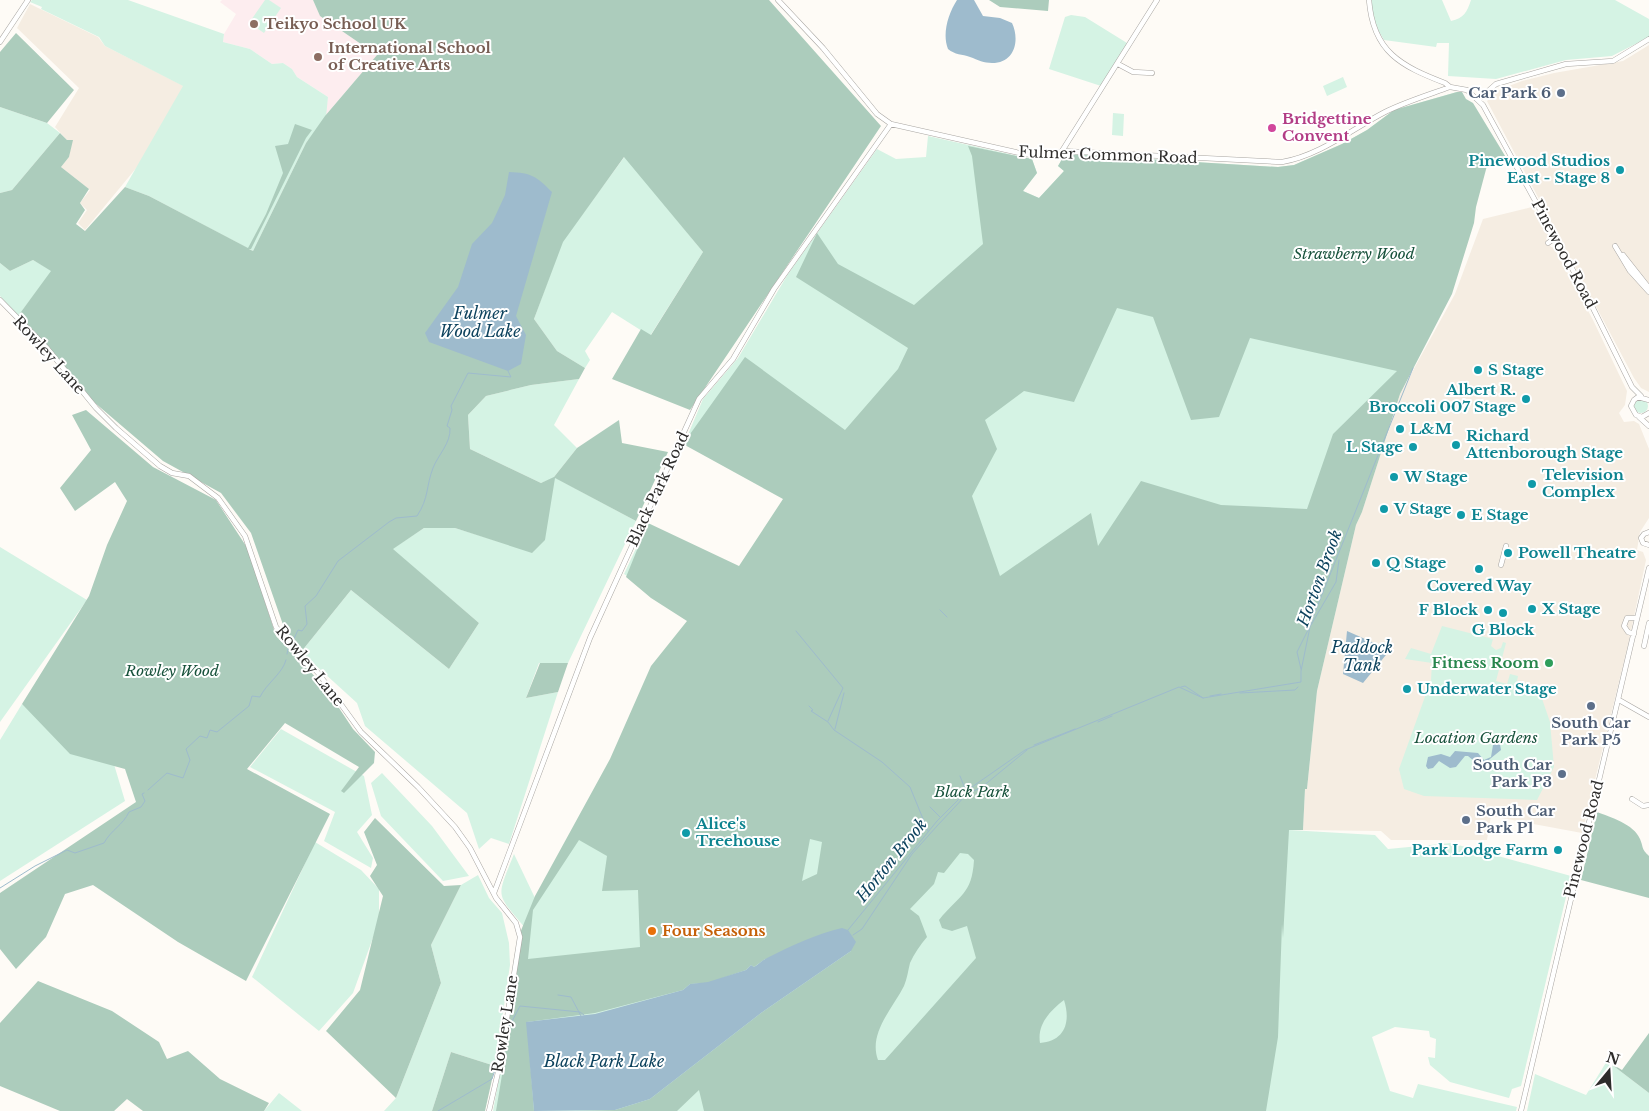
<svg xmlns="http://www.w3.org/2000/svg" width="1649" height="1111" viewBox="0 0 1649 1111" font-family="'Libre Baskerville',serif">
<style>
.built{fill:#f5ede2}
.education{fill:#fdedef}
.green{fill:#d5f3e4}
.forest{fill:#acccbc;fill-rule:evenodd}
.water{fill:#9ebbcd}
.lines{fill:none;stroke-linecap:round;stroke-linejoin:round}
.stream{stroke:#9ebbcd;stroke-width:1}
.minor-casing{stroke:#a9a6a2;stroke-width:5.5}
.minor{stroke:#fff;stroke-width:4.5}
.education-dot{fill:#8d6e63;stroke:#fff;stroke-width:2}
.service-dot{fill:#5c6f8a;stroke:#fff;stroke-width:2}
.hotel-dot{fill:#d1479c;stroke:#fff;stroke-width:2}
.culture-dot{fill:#0f9aa8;stroke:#fff;stroke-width:2}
.leisure-dot{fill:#2e9e5b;stroke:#fff;stroke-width:2}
.food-dot{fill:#e8710a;stroke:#fff;stroke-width:2}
.labels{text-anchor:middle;stroke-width:4;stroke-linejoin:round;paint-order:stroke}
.education-label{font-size:15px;font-weight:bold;fill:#785e54;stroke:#fff;text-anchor:start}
.service-label{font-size:15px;font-weight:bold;fill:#4e5e75;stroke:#fff;text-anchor:end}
.hotel-label{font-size:15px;font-weight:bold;fill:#b23c85;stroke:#fff;text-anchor:start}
.street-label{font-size:15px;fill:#2d2c2b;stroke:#fff}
.culture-label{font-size:15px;font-weight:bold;fill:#0d838f;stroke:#fff;text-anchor:start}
.park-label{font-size:15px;font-style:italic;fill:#18523c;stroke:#fff}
.leisure-label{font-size:15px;font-weight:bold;fill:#27864d;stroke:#fff;text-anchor:end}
.food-label{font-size:15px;font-weight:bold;fill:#c56008;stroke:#fff;text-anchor:start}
.water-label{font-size:16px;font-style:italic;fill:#0e435e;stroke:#fff}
</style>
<rect width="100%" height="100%" fill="#fefbf6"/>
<!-- built -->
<path class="built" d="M30,4L98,37L105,46L184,86L142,161L85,230L78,223L87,210L80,203L90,190L61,167L69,157L72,140H67L55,127L79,88L17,28Z
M1649,45V392L1641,388L1634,378L1487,101L1501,89L1522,81L1554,73L1623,61Z
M1532,207L1548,235L1546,239L1551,247L1554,248L1593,320L1627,391L1625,405L1619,413L1624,422L1634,421L1639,424L1649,449V518L1640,532L1637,550L1643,552L1646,560L1628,645L1582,833L1491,816L1487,840H1391L1381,831L1303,830L1305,789H1307L1317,691L1356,525L1362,512L1400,394L1455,294L1483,219Z"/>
<!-- education -->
<path class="education" d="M222,0H313L320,16L377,55L325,116L328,97L297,77L292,69L283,63L272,64L250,49L223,42L224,34L236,14L220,2Z"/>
<!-- green -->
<path class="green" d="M32,0H128L224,34L223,42L250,49L272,64L283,63L292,69L297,77L328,97L326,117L306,143L253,251L149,196L125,187L183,86L105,46L99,37L41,9L42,7L30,2Z
M265,0H269L281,8L264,33L249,23Z
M1371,0H1442L1451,21C1464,18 1467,12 1471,0H1615L1649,19V37L1612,56L1566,60L1496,79L1448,76L1449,43H1437L1436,47L1384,40L1374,23Z
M1071,15L1085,17L1127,43L1101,86L1049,69L1065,17Z
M1343,77L1347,87L1327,96L1323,86Z
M1457,92H1462L1463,104L1400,393L1347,536L1289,830L1375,835L1388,849L1451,843L1571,876L1521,1086L1512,1089L1509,1098L1450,1082L1430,1065L1428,1057L1435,1058L1436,1039L1430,1037L1429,1031L1395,1027L1372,1037L1390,1091L1413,1098L1418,1084L1517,1107L1516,1111H493L526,929C495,892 496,899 514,854L535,898L697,620L624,574L646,527L738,574L792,497L687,437L703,399L738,358L788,274L877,149L896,159L926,157L928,136L1032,159L1037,173L1023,191L1039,198L1064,171L1058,166L1065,154L1278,167L1294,165L1342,144L1367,130L1394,110Z
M0,107L47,123L60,133L12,190L0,193Z
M1113,113L1124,114L1123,136L1112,135Z
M625,156L703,252L650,336L612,312L585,351L590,360L585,368L557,351L534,319L562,242Z
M33,260L52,271L18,316L0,296V263L10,271Z
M579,379L554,425L577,448L554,477L636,521L568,663H539L526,698L558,692L509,844L491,838L479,849L467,813L365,726L357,703L301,652L351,590L449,669L479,623L392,549L424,528H455L533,552L554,478L541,483L470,449L468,415L486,396L531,385Z
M1634 406a7 7 0 1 1 14 0a7 7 0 1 1-14 0Z
M0,547L87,600L0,722Z
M1442,626L1493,639L1491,646L1496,650L1501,648L1503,642L1506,643L1496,681L1507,684L1510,674L1518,676L1517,681L1538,687L1550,722L1554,767L1537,800L1424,796L1404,789L1399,769L1431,680L1432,663L1405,659L1411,648L1431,654Z
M22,704L75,751L113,761L125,801L0,881V740Z
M281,729L364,776L372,815L357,832L373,858L371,868L324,841L335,812L250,767Z
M382,773L432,826L469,876L443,881L381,816L371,783Z
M315,842L361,870L379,889V921L353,993L319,1031L252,977Z
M478,875L489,898L502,913L509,943L510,965L495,1066L451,1052L432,1111H384L396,1098L441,983L431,945L461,885Z
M1607,1061L1649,1093V1111H1527L1535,1074L1586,1095Z
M279,1093L302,1111H264Z"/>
<!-- forest -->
<path class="forest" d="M313,0H769L881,126L690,410L612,379L641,329L651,335L703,252L624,157L563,242L534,319L557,351L585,368L579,379L531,385L486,396L468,415L470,449L541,483L554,477L577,448L619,420L622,443L668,452L636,521L555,478L545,540L532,553L455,528H424L393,549L479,623L449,669L351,590L301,652L288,639L251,533L221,493L163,461L95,403L47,353L18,316L51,271L33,260L10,271L0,263V193L12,190L60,133L67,140H73L69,157L61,167L89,189L80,203L85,210L76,224L85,231L125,187L149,196L248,248L266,214L283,173L275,146L288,144L295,124L312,130L306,138L251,249H249L253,251L306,143L325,116L377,55L320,16Z
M989,0H1049L1048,11L1000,7Z
M16,33L74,90L47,123L0,107V52Z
M1457,92H1462L1466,99L1473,103L1510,164L1488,162L1476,207L1474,223L1452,294L1400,394L1362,512L1356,525L1317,691L1307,789H1305L1303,830H1289L1283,938L1282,924L1278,1037L1266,1111H704L699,1090L677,1111H575L615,1110L650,1099L761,1013L851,951L765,959L754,967L751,965L746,970L708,983L690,984L683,990L595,1013L527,1022L534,1111H496L504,1063L507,1013L520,933L535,896L610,759L651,666L687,621L651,598L626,577L648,523L739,566L783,499L683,444L745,357L845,430L898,369L908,348L796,277L817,233L838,264L914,305L983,244L972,156L968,146L1032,159L1037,173L1023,191L1039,198L1064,171L1058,166L1065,154L1278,167L1294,165L1342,144L1367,130L1394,110ZM1117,308L1153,317L1191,420L1219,417L1250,338L1397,371L1333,434L1307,509L1221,505L1141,481L1098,546L1091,513L1000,576L972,496L997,449L985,420L1024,391L1074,402ZM810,839L822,842L817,874L802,881ZM579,840L607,856L602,891L638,890L640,947L528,959L533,910ZM960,853L968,854L974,860C972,895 959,895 939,920L942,928L952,931L967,926L976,958L885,1060H878C868,1033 893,1008 904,986C907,979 908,971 910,963C914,954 920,945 927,937L919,916L910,909L934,884L938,872L944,873ZM1064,1000C1071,1022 1065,1041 1040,1043C1037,1024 1050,1011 1064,1000Z
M86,410L153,467L216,500L248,549L276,636L325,687L353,729L375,752L374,763L344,793L341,791L359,767L285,723L247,769L330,814L246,981L178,942L93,885L65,894L46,937L16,969L0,949V893L136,802L125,769L70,754L22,704L89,596L107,545L127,501L115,482L75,511L60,488L91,450L72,415Z
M540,663H568L558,692L526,698Z
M1597,812C1610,817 1634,824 1640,839C1644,849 1641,848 1649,856V898L1581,880Z
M375,818L444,886L461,885L431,945L441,983L396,1098L326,1031L360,990L383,896L370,876L377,865L364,832Z
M38,981L112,1011L159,1042L167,1059L188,1051L220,1079L269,1103L264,1111H143L127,1099L114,1111H60L0,1086V1023Z
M1649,1033V1093L1607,1061L1622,1070Z
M451,1052L495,1066L485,1111H432Z"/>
<!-- water -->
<path class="water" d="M957,0H974L983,16L1000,18L1012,23C1020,40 1015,63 992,63C984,63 978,60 970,57C962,54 955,55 948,49C942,34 948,14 957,0Z
M509,172C532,173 536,176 552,192L516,316L526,335L521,364L508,371L429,342L425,333L458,287L472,244L492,223L505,195Z
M1347,631L1390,650L1363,683L1343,674Z
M1497,742L1500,744L1501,750L1480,767H1474V761L1468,756H1465L1456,767L1450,768L1439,761L1433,768L1428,769L1426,766L1428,757L1441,754L1450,757L1455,751L1478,753L1484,760L1491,757L1493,745Z
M842,928L848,930L856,942L851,951L761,1013L650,1099L615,1110L534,1111L526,1022L595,1014L683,990L690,984L708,982L746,970L751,965L754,967C760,964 762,960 767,958C791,946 816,934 842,928Z"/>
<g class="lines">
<!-- stream -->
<path class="stream" d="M940,610L947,617
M1311,625L1336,582L1339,560
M796,631L843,688L828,721
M292,643L298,630L302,631L307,624L305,606L316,596L338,561L389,522L396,518L417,516C429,498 426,486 433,468C438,455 451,443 450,428L447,426L452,410L451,406L468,373L511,377L508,371
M287,654L288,649
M1301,669L1297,652L1309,628
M1181,687L1185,686L1203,698
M1240,693L1295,690L1298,687
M1210,696L1221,694
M809,706L813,710L811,711L828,722L834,730L882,762L910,787L928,831
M1098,722L1112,716
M835,729L844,693
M1034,745L1075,729
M960,776L966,791
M148,790L167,773L183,778L190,760L186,749L200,736L207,738L210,730L217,732L249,706L252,696L260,697C266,684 283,673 286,660
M930,807L940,817
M0,888L35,866L67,850L75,853L104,843C111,830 123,825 129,812L141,807L145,801L142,794L144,793
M848,930L937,821L969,789L1025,750L1179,687L1203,698L1301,682V671L1311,622L1413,368
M853,935L862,929L912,854L937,826L967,794L982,787L1027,750
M558,995L571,997L581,1016
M506,1041L508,1029L520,1006L580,1012L584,1015
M438,1111L492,1079L498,1061"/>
<!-- minor casing -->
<g class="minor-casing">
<path id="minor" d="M778,0L823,48L877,114L891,124L1024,154L1041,156L1062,151L1282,162C1319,156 1352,129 1385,112C1405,102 1428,95 1450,87
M1369,0C1373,52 1401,66 1445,83L1450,87L1467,90L1483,105L1587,296L1632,387L1641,396
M0,42L28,0
M1118,64L1133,72L1152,73
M1478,100L1496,84L1566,64L1613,61L1649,39
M1062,151L1157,0
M1548,243L1555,238
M1615,246L1630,271L1649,292
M1623,255L1649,288
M0,300L46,347L96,408L116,428L160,466L172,473L189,476L218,498L245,536L276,627L319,674L361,732L418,787L455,827L470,848L496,898L516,923L520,937L499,1068L489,1111
M1649,400L1638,397L1634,400L1631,406L1636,415L1642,417L1649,413
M1639,417L1649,426
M1649,532L1644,534L1641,538L1643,543L1649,545
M1501,565L1506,546
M1634,634L1628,632L1624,626L1627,618H1637
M1644,646L1649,623
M1619,700L1649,717
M1632,799L1643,806L1649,805
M494,893L590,638L699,399L733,359L774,289L891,124
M1521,1111L1649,568"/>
</g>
<!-- minor -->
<use href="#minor" class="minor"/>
</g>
<!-- markers -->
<g class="education-dot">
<circle cx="254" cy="24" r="5"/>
<circle cx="318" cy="57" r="5"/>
</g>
<g class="service-dot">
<circle cx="1561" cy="93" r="5"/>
<circle cx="1591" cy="706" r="5"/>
<circle cx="1562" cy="774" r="5"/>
<circle cx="1466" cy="820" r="5"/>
</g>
<circle class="hotel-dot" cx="1272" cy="128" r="5"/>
<g class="culture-dot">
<circle cx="1620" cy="170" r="5"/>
<circle cx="1478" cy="370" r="5"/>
<circle cx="1526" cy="399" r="5"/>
<circle cx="1400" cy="429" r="5"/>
<circle cx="1456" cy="445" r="5"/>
<circle cx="1413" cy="447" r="5"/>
<circle cx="1394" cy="477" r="5"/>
<circle cx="1532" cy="484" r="5"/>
<circle cx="1384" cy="509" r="5"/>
<circle cx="1461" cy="515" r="5"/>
<circle cx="1508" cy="553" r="5"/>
<circle cx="1376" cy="563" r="5"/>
<circle cx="1479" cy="569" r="5"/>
<circle cx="1532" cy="609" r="5"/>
<circle cx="1488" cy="610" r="5"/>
<circle cx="1503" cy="613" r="5"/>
<circle cx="1407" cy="689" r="5"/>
<circle cx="686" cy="833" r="5"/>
<circle cx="1558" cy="850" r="5"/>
</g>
<circle class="leisure-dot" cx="1549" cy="663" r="5"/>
<circle class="food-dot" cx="652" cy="931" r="5"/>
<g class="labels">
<!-- education labels -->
<g class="education-label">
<text x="264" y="29">Teikyo School UK</text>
<text x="328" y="53">International School<tspan x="328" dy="17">of Creative Arts</tspan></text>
</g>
<!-- service labels -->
<g class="service-label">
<text x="1551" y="98">Car Park 6</text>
<text x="1591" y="728" text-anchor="middle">South Car<tspan x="1591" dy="17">Park P5</tspan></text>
<text x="1552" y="770">South Car<tspan x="1552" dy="17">Park P3</tspan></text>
<text x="1476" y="816" text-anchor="start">South Car<tspan x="1476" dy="17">Park P1</tspan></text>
</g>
<!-- hotel labels -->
<g class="hotel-label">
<text x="1282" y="124">Bridgettine<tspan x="1282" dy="17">Convent</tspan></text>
</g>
<!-- street labels -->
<g class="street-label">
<text transform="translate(1108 155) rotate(2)" y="5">Fulmer Common Road</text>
<text transform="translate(1564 254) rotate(62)" y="5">Pinewood Road</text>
<text transform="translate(49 355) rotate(48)" y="5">Rowley Lane</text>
<text transform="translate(658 489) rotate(-65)" y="5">Black Park Road</text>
<text transform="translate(310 666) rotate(51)" y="5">Rowley Lane</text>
<text transform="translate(1584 839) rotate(-76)" y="5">Pinewood Road</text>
<text transform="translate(505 1024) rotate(-81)" y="5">Rowley Lane</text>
</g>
<!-- culture labels -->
<g class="culture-label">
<text x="1610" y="166" text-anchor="end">Pinewood Studios<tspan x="1610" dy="17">East - Stage 8</tspan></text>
<text x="1488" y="375">S Stage</text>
<text x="1516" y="395" text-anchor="end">Albert R.<tspan x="1516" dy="17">Broccoli 007 Stage</tspan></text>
<text x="1410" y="434">L&amp;M</text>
<text x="1466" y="441">Richard<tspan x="1466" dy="17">Attenborough Stage</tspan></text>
<text x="1403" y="452" text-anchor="end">L Stage</text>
<text x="1542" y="480">Television<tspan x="1542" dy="17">Complex</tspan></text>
<text x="1404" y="482">W Stage</text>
<text x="1394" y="514">V Stage</text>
<text x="1471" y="520">E Stage</text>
<text x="1518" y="558">Powell Theatre</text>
<text x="1386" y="568">Q Stage</text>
<text x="1479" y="591" text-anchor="middle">Covered Way</text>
<text x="1542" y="614">X Stage</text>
<text x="1478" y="615" text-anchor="end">F Block</text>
<text x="1503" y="635" text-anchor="middle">G Block</text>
<text x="1417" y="694">Underwater Stage</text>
<text x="696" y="829">Alice's<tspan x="696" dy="17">Treehouse</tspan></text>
<text x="1548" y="855" text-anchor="end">Park Lodge Farm</text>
</g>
<!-- park labels -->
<g class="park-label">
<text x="1354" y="259">Strawberry Wood</text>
<text x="172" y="676">Rowley Wood</text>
<text x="1476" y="743">Location Gardens</text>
<text x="972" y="797">Black Park</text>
</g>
<!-- leisure labels -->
<g class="leisure-label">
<text x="1539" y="668">Fitness Room</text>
</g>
<!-- food labels -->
<g class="food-label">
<text x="662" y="936">Four Seasons</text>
</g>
<!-- water labels -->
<g class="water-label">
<text x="480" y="319">Fulmer<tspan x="480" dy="18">Wood Lake</tspan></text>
<text transform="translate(1319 578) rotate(-70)" y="6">Horton Brook</text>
<text x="1362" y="653">Paddock<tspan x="1362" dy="18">Tank</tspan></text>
<text transform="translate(891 860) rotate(-51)" y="6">Horton Brook</text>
<text x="604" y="1067">Black Park Lake</text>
</g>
</g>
<!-- north arrow -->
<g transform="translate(1609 1071) rotate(18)" stroke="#ffffff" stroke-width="4" paint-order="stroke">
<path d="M0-4L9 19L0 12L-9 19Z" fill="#2d2c2b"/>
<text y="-8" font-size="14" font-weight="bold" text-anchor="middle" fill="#2d2c2b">N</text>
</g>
</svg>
